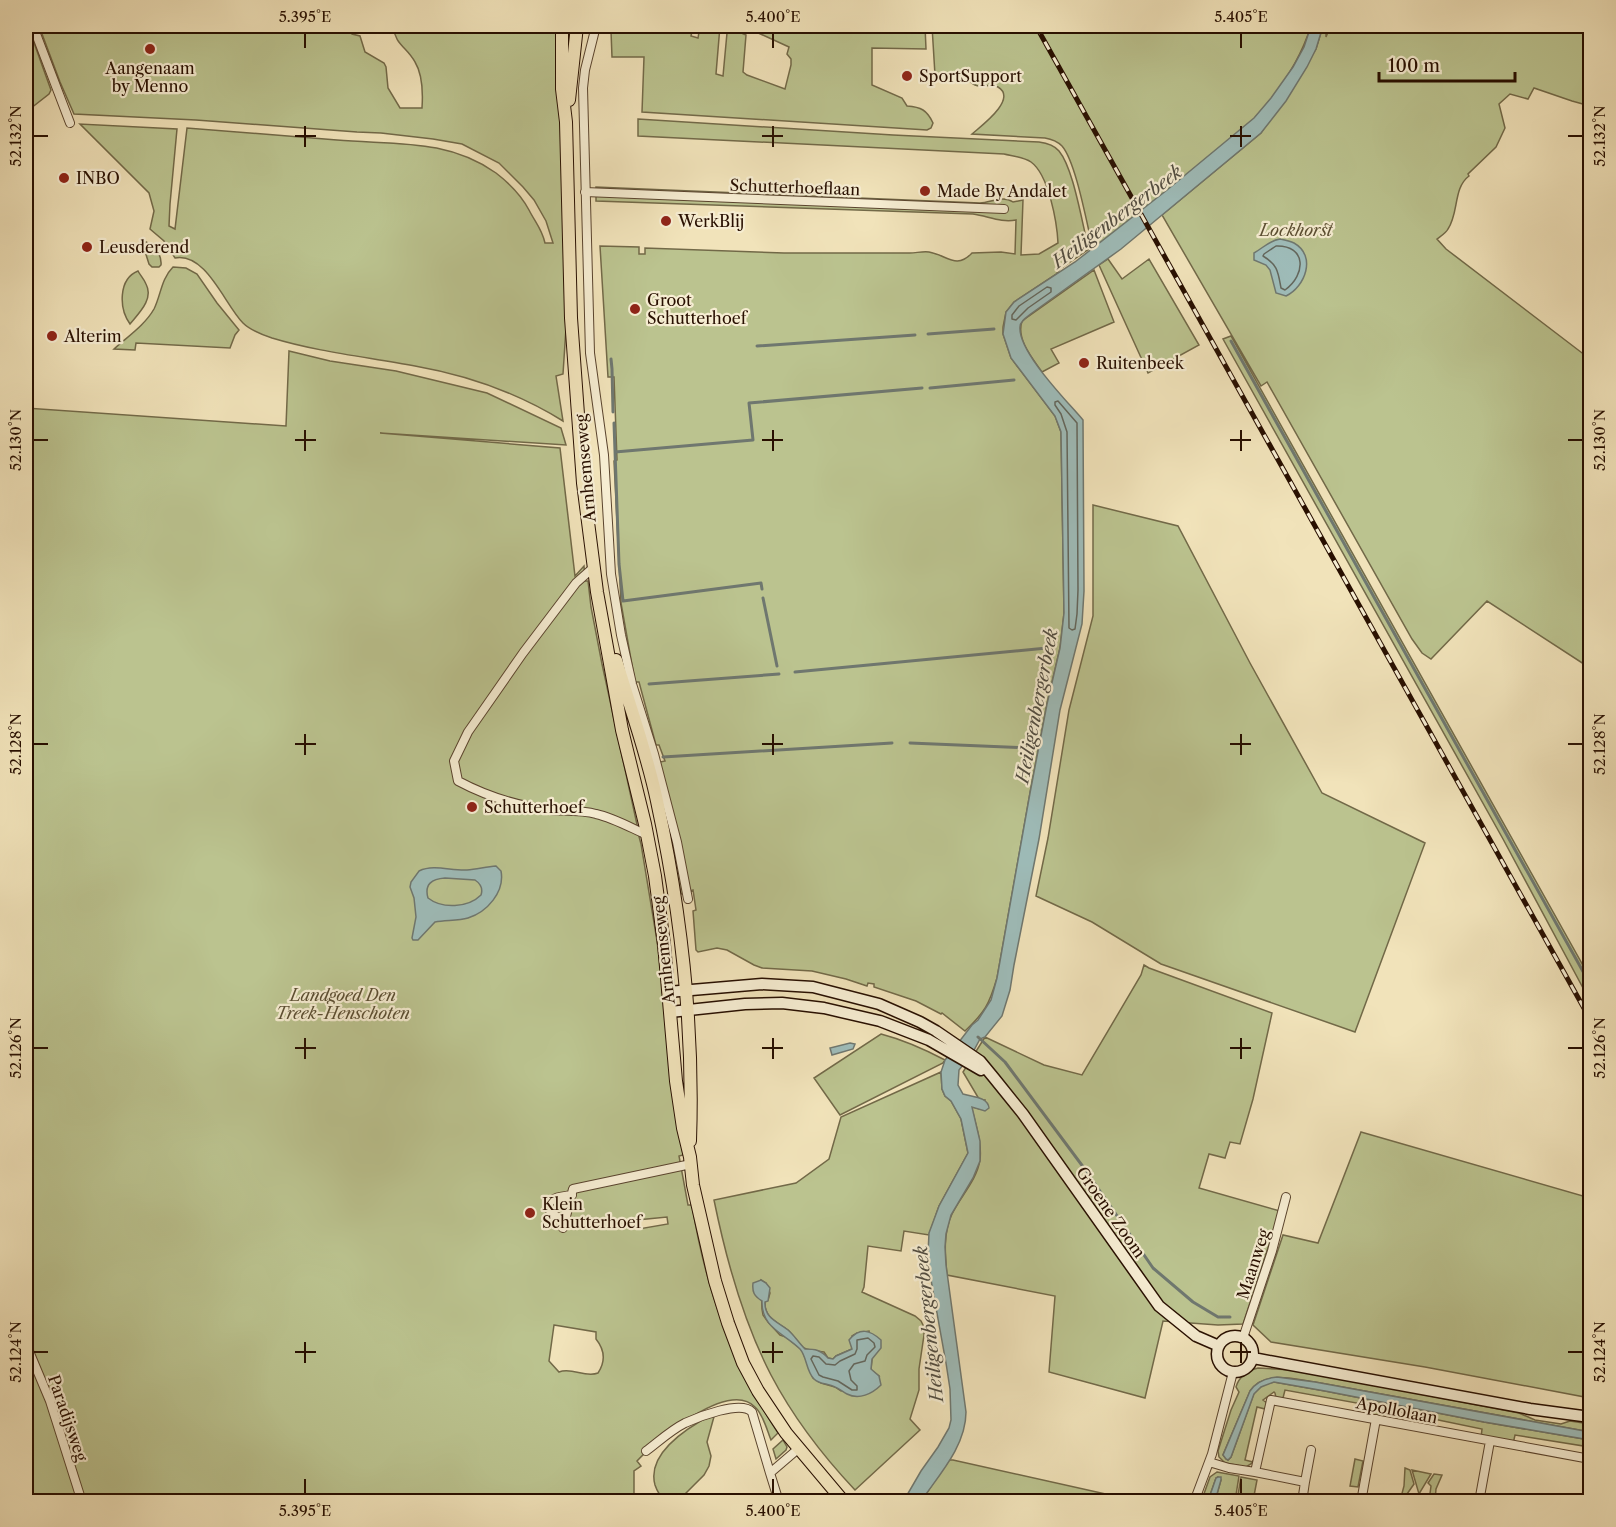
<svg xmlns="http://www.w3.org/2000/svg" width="1616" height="1527" viewBox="0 0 1616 1527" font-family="'Libre Caslon Text',serif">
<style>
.green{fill:#bbc38f;stroke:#726948;stroke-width:1.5;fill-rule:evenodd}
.water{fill:#9ebcb9;stroke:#6f776f;stroke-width:1.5;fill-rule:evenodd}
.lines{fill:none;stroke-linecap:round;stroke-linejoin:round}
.shore{stroke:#63665c;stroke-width:1.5}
.stream{stroke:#6f776f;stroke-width:3}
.minor-casing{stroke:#5a442e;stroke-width:10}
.secondary-casing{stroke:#280f00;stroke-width:13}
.primary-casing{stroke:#280f00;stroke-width:14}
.minor{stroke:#f6edd2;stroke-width:8}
.secondary{stroke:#f6edd2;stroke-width:10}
.primary{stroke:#f1e3ba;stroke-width:12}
.rail-casing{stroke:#280f00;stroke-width:5}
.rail{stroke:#f6edd2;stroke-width:3;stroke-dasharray:9;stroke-linecap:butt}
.ticks{fill:none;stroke:#280f00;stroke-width:2}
.poi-dot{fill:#8f2418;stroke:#f6edd2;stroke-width:2}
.labels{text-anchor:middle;stroke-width:4.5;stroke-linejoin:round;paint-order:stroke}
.poi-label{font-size:16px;fill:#280f00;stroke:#f6edd2;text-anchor:start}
.street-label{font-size:16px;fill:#280f00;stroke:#f6edd2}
.park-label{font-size:16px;font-style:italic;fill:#5b4e32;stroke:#f6edd2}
.water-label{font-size:18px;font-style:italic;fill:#514c41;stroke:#f6edd2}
.neatline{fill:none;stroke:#280f00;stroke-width:2}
.ticks-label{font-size:15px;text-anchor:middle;fill:#280f00}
</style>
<rect width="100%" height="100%" fill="#f1e3ba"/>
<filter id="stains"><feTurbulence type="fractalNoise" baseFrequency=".00333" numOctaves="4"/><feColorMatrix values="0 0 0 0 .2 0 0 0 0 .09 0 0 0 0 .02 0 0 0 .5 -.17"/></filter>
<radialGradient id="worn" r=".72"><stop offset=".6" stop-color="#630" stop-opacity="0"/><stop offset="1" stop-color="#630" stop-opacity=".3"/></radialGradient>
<!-- green -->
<path class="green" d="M26,26H28L51,90L49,94L26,112Z
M39,26H348L352,34L360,36L365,52L384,63L386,67L388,88L400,108H422C423,93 423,75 415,62C407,47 395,45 393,26H559L566,328L563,374L556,376L563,421C518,393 466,375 415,366C367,357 318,352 272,338C263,335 250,330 243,323C225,305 206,252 175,258L164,241L150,229L154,211L149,193L80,124L177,129L170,204L169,226L175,229L187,128C237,132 287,136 337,140C393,145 447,138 496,173C509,183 521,195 529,210C535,222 542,229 545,243H553L546,221L534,200L523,187L499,163L462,144L433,139L381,133L357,132L196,120L74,114L60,82Z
M619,26H693L691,36L698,38L700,26H720L716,74L723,76L727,33L730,28L746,35L743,72L747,75L785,89L791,65V59L787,54L789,47L743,26H925L926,49L872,48V85L902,98L907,106C921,107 927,110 933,123L931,128L927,130L642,112L644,57H612L611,31H620Z
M932,26H1311C1300,60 1279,92 1254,119C1237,136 1216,150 1197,166C1163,194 1128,221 1093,249C1087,225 1076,162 1062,146C1057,141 1051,139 1045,138L972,134C981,126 1018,99 998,87C991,83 981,88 975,85C970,83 967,78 963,76C956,72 943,75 935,75Z
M1323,26H1326V37L1328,32V26H1590V106L1572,101L1534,88L1528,99L1510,94L1499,104L1505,128L1496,147L1468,174L1469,176C1453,188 1459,213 1448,229C1446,233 1441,236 1437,239L1446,249L1590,359V668L1487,601L1431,659L1422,653L1412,639L1267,382L1261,386L1162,215L1261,133L1316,49Z
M638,119L893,135L1039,142C1047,143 1054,145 1059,151C1074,169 1082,225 1089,249L1060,269L1057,273H1058L1014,302L1006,312L1003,327V334L1011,358L1055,416L1061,432L1064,613L1060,648L1047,704L1030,793L997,978C989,1005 985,1012 965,1031L942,1013L941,1014L916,1001L874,987V984L868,983L867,986L846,979L812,971L762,968L754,965L727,950L717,948L698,952L696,950L693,911L696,910L693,890L681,894L671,844L651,764L665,761L659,745H656L639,682H635L621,603L614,461L617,460L614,377H608L600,246L639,247V254H645V248L784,253H910C916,253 923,251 929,252C947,255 956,270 972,253L1001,252L1015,254L1016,220C1001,223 988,216 973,214L596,201V187L980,203C992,202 1003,195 1013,202L1023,200L1021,255L1039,254L1058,243C1057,223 1049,175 1031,162C1024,157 1012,156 1004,154L638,136Z
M146,242C155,246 162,255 161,265L159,267H152L149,264L143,245Z
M1108,259L1122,279L1149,259L1199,345L1148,373L1099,265Z
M173,267L186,268L197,274L217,303L239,330L235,335L230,348L136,343L135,350L114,349C127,337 145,325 154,309C161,295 161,279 173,267Z
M1094,270L1114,322L1051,349L1059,363L1042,372C1032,358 1016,339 1022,321Z
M138,271C140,275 144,279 146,284C154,299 139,313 130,324C119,309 118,279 138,271Z
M1231,336L1590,978V1001L1503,839L1223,339Z
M289,351L330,361L396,371L487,393L561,428L566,445L380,433L560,448L575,576L584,566L585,581H588L591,607L602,664L638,829H637L641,844L657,941L683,1155L679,1156L688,1205H692C705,1286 732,1364 778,1433L771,1440C767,1430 763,1414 755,1407C728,1379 656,1441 637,1461L641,1466L634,1471V1501H26V408L286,426ZM667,1217L668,1224L639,1229L637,1220ZM554,1325L596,1332V1339C604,1349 606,1361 598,1373C585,1378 572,1367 559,1372L549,1361Z
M1093,505L1178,526L1250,663L1322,793L1425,843L1355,1032L1161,964L1092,922L1036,896L1048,838L1069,710L1093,616Z
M1144,965L1149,968L1272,1013L1253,1099L1240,1144L1230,1142L1225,1158L1209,1154L1199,1188L1280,1211L1243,1324L1218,1325L1163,1321L1145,1398L1049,1372L1055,1296L947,1275C945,1255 943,1233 952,1214C960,1197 977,1180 980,1160C982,1143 976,1126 972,1109L973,1107L980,1109L985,1100L979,1099L963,1072L985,1037L1044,1065L1082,1075L1141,975Z
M881,1034C904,1040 924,1049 945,1060L943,1063L840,1115L814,1078Z
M941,1072L942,1089L945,1096L951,1101L961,1119L968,1153L939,1206L929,1235L904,1231L901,1251L868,1246L864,1287L862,1292L915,1316L921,1321L924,1327V1335L919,1369V1390L910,1419L920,1430L855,1490C823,1456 793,1417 771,1375C743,1321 726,1259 714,1200L796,1183L829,1159L841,1117ZM761,1280L766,1283L770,1293L768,1300L765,1302C764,1318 777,1322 788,1330C794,1335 798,1344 804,1348C809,1351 818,1351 824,1352L828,1358L833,1359L836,1356L852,1349V1336L857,1333L869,1331L872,1359L871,1370L879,1376L841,1391L835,1387L821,1383L813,1378L802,1350L786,1337L780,1335L768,1322L763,1315L762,1309Z
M1361,1132L1590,1198V1398L1425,1367L1271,1342L1253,1325L1283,1235L1318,1243Z
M1258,1368L1292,1370L1327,1376L1519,1413L1535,1420L1561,1424L1570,1421L1590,1424V1432L1315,1382C1294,1379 1265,1370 1250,1391L1223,1455L1226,1459L1228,1460L1231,1457L1254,1393L1263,1385L1274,1382L1325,1391L1484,1422L1590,1440V1447L1515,1435L1513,1444L1481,1438L1482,1429L1385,1409L1383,1418L1367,1415L1368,1405L1285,1390L1283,1398H1276L1275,1393L1274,1392L1263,1400L1267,1403L1265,1409L1257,1407L1245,1460L1253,1462V1460L1254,1462L1246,1467L1225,1463L1219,1457L1218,1451L1231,1410L1239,1392L1236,1387C1239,1376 1247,1371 1258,1368Z
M715,1413L707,1442L711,1456L709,1466L704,1475L678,1501H665C661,1497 657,1491 655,1485C646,1452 690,1426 715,1413Z
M783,1440L787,1447L786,1450L776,1459L773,1449Z
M1355,1459L1363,1461L1358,1487L1350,1486Z
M948,1460H953L1137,1501L921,1502Z
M1405,1468L1410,1470L1414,1484L1407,1494L1408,1501H1400L1404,1486Z
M1412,1470L1431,1474L1419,1494Z
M1217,1472L1239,1476L1235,1501H1215L1221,1480L1218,1477L1216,1478L1208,1501L1201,1502L1210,1477Z
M1434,1474L1442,1475L1436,1489L1435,1501H1429L1431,1486L1428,1483Z
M1241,1477L1257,1480L1253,1501H1237Z"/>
<!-- water -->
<path class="water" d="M1311,26H1323L1316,49L1307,67L1286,101L1261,133L1121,249L1032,313C1027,317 1020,321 1020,327C1018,352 1067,401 1083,420L1084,591L1082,624L1060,710L1039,839L1014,965L1010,990L1002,1016L985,1037L980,1039L973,1052L959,1070L958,1085L963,1094C973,1097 988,1097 989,1108L985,1111L972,1107L980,1141V1161L973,1178L951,1215L946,1234L945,1247L946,1265L966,1412C966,1446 939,1475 921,1501L903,1502L921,1471L938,1447L949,1428L951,1420L950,1389L946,1363L931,1280L928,1254L929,1233L939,1206L968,1153L961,1119L951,1101L945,1096L942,1089L941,1072L945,1060L972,1025L978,1020L991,1000L997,978L1030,793L1047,704L1060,648L1064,613L1061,432L1055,416L1011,358L1003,334L1006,312L1014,302L1075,262L1167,190L1254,118L1271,98L1293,67L1304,47Z
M1280,239C1285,240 1290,241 1294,243C1317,256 1305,287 1286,296L1276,293L1270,270L1266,265L1254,260V253C1263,248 1270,240 1280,239Z
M496,866L501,871C505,892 487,912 468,918C458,921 446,920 435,922L418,940H413L412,938L416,917L414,898L410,887L411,882L419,871C434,864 451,871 467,870C477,869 486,867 496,866ZM445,878L475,880C481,884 483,889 481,895C468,908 442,909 428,898C424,884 432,879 445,878Z
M850,1043L855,1044L853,1049L832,1055L830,1048Z
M761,1280L766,1283L770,1288L768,1301L765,1302C764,1318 778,1322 788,1330C794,1335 799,1343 805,1349C815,1349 821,1350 828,1358L833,1359L836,1356L852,1349L849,1340C860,1327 870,1330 881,1340V1348L872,1359L871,1369L879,1376L881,1385C872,1394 859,1400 847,1394C843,1392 840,1389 835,1387C828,1383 820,1385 814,1379C806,1371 807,1357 800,1349C784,1333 761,1328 762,1301C754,1296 752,1292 753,1283Z
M1277,1377L1315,1382L1590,1432V1440L1484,1422L1325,1391L1274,1382L1261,1387L1254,1394L1231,1457L1228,1460L1226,1459L1223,1455L1250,1391C1256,1382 1266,1378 1277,1377Z
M1218,1477H1221V1480L1215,1501H1208L1216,1478Z"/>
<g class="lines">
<!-- shore -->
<path class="shore" d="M1276,246C1307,245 1306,275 1285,290L1281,288C1278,272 1278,265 1263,256L1264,254Z
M1047,287L1051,288V292L1028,308L1016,320L1012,319V315L1019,306Z
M1058,401L1077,423L1078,590L1077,614L1075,629L1072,630L1069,628L1067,432L1061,414L1055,405V402Z
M868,1338L874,1343L875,1347L867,1355L865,1361L854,1364L849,1371L851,1380L857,1386V1390H852L838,1381L823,1377L819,1375L811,1359L813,1356L819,1357L826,1364L835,1365L840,1361L855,1354L857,1349V1340Z"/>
<!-- stream -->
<path class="stream" d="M928,334L994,329
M1231,341L1590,984
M757,346L915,335
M611,359L612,369L613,412
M930,388L1014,380
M614,423L619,564L623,601L761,583L762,589
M615,452L753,440L749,403L922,388
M763,598L777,666
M795,672L1047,648
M649,684L779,674
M910,743L1029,748
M663,757L892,743
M978,1037L1005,1062L1084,1168L1153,1268L1193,1302L1218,1317H1230"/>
<!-- minor casing -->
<g class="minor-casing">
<path id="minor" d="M33,26L70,123
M596,26L585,70L583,88L590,353L604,455L611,574L621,635L632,684L654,754L677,842L688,899
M585,192L1004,209
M594,567L576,583L523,653L468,732L454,761L458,781C486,796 519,806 550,810C565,811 582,810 596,814C614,818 631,828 647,835
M566,1221C558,1218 541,1209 552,1200C557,1196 566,1196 572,1195
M563,1228L573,1189L691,1164
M1243,1338L1272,1251L1286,1197
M26,1344L50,1401L82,1502
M646,1451C658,1442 671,1430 685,1423C698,1417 741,1400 752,1412L770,1473
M1209,1462L1229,1468L1255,1472L1271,1400L1590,1459
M1255,1472L1305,1482L1302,1502
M1305,1482L1311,1450
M779,1502L770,1473L798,1449
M1194,1502L1212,1454L1233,1372
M1361,1502L1376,1419
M1479,1502L1490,1441"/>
</g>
<!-- secondary casing -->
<g class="secondary-casing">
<path id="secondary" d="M668,992L762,984L813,987L879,1004L920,1022L936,1031L980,1061L994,1078L1023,1114L1159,1306L1196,1336L1219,1346
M670,1012L745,1004L782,1003L824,1008L880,1021L929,1040L981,1070
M1217 1354a18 18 0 1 1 36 0a18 18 0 1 1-36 0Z
M1253,1358L1530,1409L1590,1417"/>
</g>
<!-- primary casing -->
<g class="primary-casing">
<path id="primary" d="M562,26V89L566,122L571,318L583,483L597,592L622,730L645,824L655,876L664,944L676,1081L683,1128L690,1157L693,1185L715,1281L728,1323L743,1363L758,1391L786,1433L844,1502
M569,100L577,26
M616,660C630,707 647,753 657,801C681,912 694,1028 690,1141"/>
</g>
<!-- minor -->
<use href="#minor" class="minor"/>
<!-- secondary -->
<use href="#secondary" class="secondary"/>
<!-- primary -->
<use href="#primary" class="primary"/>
<!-- rail casing -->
<g class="rail-casing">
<path id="rail" d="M1036,26L1590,1019"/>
</g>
<!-- rail -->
<use href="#rail" class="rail"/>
</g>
<!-- ticks -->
<path class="ticks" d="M305,33V48M773,33V48M1241,33V48M305,126V147M773,126V147M1241,126V147M33,136H48M295,136H316M762,136H783M1230,136H1251M1568,136H1583M305,430V451M773,430V451M1241,430V451M33,440H48M295,440H316M762,440H783M1230,440H1251M1568,440H1583M305,734V755M773,734V755M1241,734V755M33,744H48M295,744H316M762,744H783M1230,744H1251M1568,744H1583M305,1038V1059M773,1038V1059M1241,1038V1059M33,1048H48M295,1048H316M762,1048H783M1230,1048H1251M1568,1048H1583M305,1342V1363M773,1342V1363M1241,1342V1363M33,1352H48M295,1352H316M762,1352H783M1230,1352H1251M1568,1352H1583M305,1479V1494M773,1479V1494M1241,1479V1494"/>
<!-- markers -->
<g class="poi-dot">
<circle cx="150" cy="49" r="6"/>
<circle cx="907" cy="76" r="6"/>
<circle cx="64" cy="178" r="6"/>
<circle cx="925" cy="191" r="6"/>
<circle cx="666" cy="221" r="6"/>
<circle cx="87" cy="247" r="6"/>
<circle cx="635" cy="309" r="6"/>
<circle cx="52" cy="336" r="6"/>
<circle cx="1084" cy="363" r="6"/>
<circle cx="472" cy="807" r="6"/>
<circle cx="530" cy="1213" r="6"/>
</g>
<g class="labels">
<!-- poi labels -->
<g class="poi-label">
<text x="150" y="74" text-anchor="middle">Aangenaam<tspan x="150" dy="18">by Menno</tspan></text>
<text x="919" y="82">SportSupport</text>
<text x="76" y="184">INBO</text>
<text x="937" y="197">Made By Andalet</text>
<text x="678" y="227">WerkBlij</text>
<text x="99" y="253">Leusderend</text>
<text x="647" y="306">Groot<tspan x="647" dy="18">Schutterhoef</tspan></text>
<text x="64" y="342">Alterim</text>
<text x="1096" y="369">Ruitenbeek</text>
<text x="484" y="813">Schutterhoef</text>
<text x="542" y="1210">Klein<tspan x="542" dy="18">Schutterhoef</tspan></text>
</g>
<!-- street labels -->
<g class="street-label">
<text transform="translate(795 187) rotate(2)" y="6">Schutterhoeflaan</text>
<text transform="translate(585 468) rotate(-95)" y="6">Arnhemseweg</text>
<text transform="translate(663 950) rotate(-96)" y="6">Arnhemseweg</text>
<text transform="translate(1111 1212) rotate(55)" y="6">Groene Zoom</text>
<text transform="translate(1253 1264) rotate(-72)" y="6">Maanweg</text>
<text transform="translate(1397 1410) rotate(11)" y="6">Apollolaan</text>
<text transform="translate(68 1418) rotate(71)" y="6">Paradijsweg</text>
</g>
<!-- park labels -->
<g class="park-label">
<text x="1296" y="236">Lockhorst</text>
<text x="343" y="1001">Landgoed Den<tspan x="343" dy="18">Treek-Henschoten</tspan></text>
</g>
<!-- water labels -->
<g class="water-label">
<text transform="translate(1117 217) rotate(-37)" y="6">Heiligenbergerbeek</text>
<text transform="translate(1037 706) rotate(-79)" y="6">Heiligenbergerbeek</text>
<text transform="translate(929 1324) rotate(-96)" y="6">Heiligenbergerbeek</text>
</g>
</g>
<!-- margin -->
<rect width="1616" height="1527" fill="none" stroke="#f1e3ba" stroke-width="66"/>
<!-- scale -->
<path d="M1379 72v9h136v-9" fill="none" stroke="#280f00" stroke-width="3"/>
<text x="1388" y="72" font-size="18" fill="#280f00" stroke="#f6edd2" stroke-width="4.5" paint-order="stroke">100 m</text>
<rect x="33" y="33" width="1550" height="1461" class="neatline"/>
<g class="ticks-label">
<text x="305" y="22">5.395°E</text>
<text x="773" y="22">5.400°E</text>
<text x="1241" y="22">5.405°E</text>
<text transform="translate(16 136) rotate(-90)" y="5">52.132°N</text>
<text transform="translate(1600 136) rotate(-90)" y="5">52.132°N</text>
<text transform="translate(16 440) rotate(-90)" y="5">52.130°N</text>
<text transform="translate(1600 440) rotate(-90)" y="5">52.130°N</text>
<text transform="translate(16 744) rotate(-90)" y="5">52.128°N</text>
<text transform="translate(1600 744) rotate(-90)" y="5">52.128°N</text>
<text transform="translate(16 1048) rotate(-90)" y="5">52.126°N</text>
<text transform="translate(1600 1048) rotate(-90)" y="5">52.126°N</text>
<text transform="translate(16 1352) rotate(-90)" y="5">52.124°N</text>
<text transform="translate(1600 1352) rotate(-90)" y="5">52.124°N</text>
<text x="305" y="1516">5.395°E</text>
<text x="773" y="1516">5.400°E</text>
<text x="1241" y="1516">5.405°E</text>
</g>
<rect width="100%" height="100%" filter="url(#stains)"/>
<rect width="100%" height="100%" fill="url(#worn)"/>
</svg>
